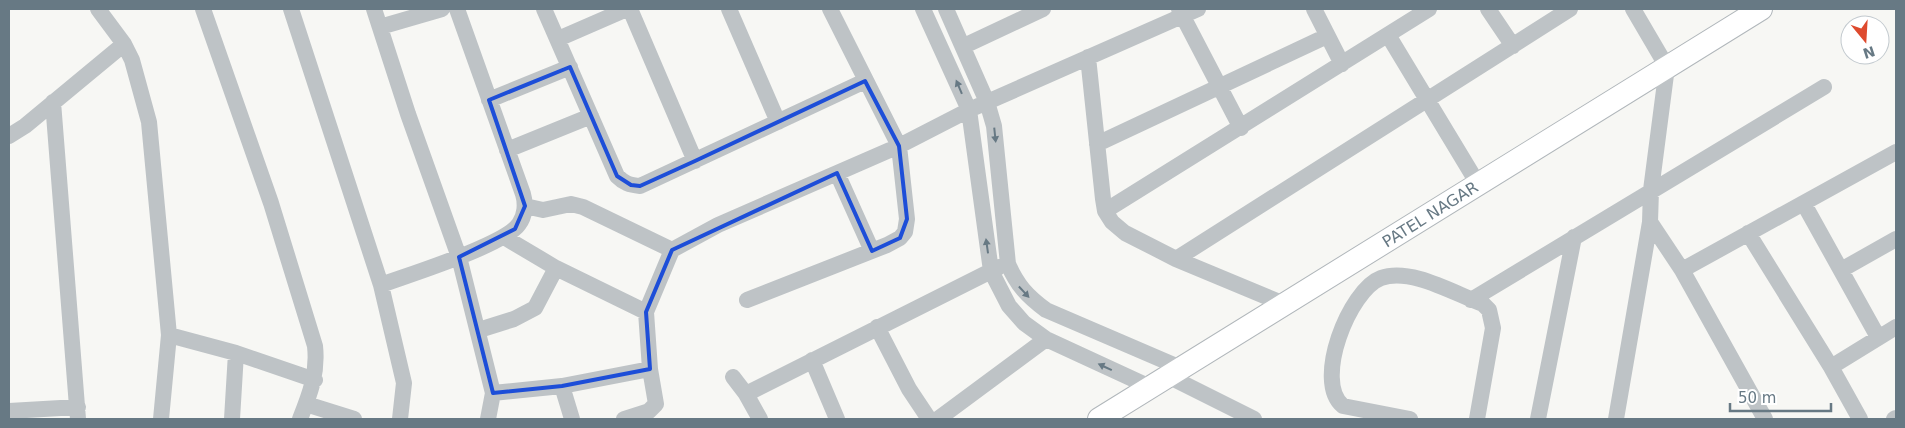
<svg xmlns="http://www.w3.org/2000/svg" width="1905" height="428" viewBox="0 0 1905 428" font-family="'DejaVu Sans',sans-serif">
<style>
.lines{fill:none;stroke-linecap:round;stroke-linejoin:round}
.secondary-casing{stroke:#b1b7bb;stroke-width:24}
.street{stroke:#bec3c6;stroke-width:16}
.secondary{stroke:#fff;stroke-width:22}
.oneway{fill:#677984}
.marked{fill:none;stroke:#1d4ed8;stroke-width:4;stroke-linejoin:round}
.labels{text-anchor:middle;stroke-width:5;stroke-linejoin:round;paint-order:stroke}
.street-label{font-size:16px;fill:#677984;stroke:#fff}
</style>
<rect width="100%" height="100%" fill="#f7f7f4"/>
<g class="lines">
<!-- secondary casing -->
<g class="secondary-casing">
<path id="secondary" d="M1099,419L1761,9"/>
</g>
<!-- street -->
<path class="street" d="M98,9L124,44L132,60L149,122L169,335L161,419
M203,9L271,203L315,346C318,373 310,394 300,419
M291,9L381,285L404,383L400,419
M374,9L408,114L459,257L493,393L488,419
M544,9L617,176C624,183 629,185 640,186L865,81
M630,9L695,161
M729,9L778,122
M923,9L969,110L991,271L1009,306L1024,323L1046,339L1150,387
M946,9L987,102L994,126L1008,264C1017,285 1027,296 1046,310L1181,368
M1179,9L1241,128
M1314,9L1342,64
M1488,9L1513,46
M380,27L442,9
M1388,35L1478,184
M558,39L627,9
M964,46L1043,9
M1088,57L1103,199L1105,211L1112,222L1125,233L1176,259L1284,304
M489,100L570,67
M53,102L78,419
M9,136L25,126L124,44
M1097,144L1327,36
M507,150L591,116
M837,173L872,251
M1804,204L1878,337
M525,206L543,210L571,204L583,207L672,250
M1105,211L1429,9
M1650,222L1682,270L1765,419
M1748,233L1831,367L1860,419
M504,237L556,268L646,312
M1176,259L1570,9
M1682,270L1896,152
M1841,270L1896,239
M381,285C408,275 505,245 519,224C525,216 526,204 523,194L457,9
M747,300L887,245L900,238L905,232L907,219L899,146L830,9
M1471,300L1824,87
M877,327L909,389L929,419
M479,330L514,319L535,308L556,268
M169,335L236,353L315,380
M812,360L837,419
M1831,367L1896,327
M1168,376L1254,419
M733,377L746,394L760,419
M562,386L572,419
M493,393L562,386L650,369
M746,394L999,267
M306,404L354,419
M9,411L78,407
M232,419L236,353
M624,419L649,411L656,404L650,369L646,312L672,250L718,225L899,146L969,110L1198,9
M938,419L1046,339
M1410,419L1343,406C1313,382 1349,290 1381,278C1411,267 1455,294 1483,304L1489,310L1493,328L1477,419
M1538,419L1574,237
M1616,419L1650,222L1651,190L1667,67L1633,9
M1894,419L1896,418"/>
<!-- secondary -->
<use href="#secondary" class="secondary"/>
</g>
<!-- one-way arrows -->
<defs><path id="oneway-solid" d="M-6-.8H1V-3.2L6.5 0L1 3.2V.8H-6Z" transform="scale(1.25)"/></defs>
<g class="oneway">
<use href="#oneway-solid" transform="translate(959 87) rotate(-113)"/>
<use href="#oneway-solid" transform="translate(995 135) rotate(84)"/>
<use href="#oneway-solid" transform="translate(987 246) rotate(-98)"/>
<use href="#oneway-solid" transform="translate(1024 292) rotate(47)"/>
<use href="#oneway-solid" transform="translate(1105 367) rotate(-155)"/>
</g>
<!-- marked area -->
<path class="marked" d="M570,67L617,176L631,185L640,186L695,161L865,81L899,146L907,219L900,238L872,251L837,173L672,250L646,312L650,369L562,386L493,393L459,257L515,229L525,206L489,100Z"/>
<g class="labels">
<!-- street labels -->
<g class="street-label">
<text transform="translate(1430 214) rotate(-32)" y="6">PATEL NAGAR</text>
</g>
</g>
<!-- border -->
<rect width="1905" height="428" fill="none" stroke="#677984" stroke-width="20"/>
<!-- north arrow -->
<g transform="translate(1865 40) rotate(162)"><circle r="24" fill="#ffffff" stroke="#c2c9ce"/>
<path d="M0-4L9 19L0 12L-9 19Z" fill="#de4a2e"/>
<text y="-8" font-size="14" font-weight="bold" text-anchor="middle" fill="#677984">N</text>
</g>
<!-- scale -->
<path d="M1730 403v8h101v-8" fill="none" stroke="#677984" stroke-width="2.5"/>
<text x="1738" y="403" font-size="15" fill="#677984" stroke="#ffffff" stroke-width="4" paint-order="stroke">50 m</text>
</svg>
